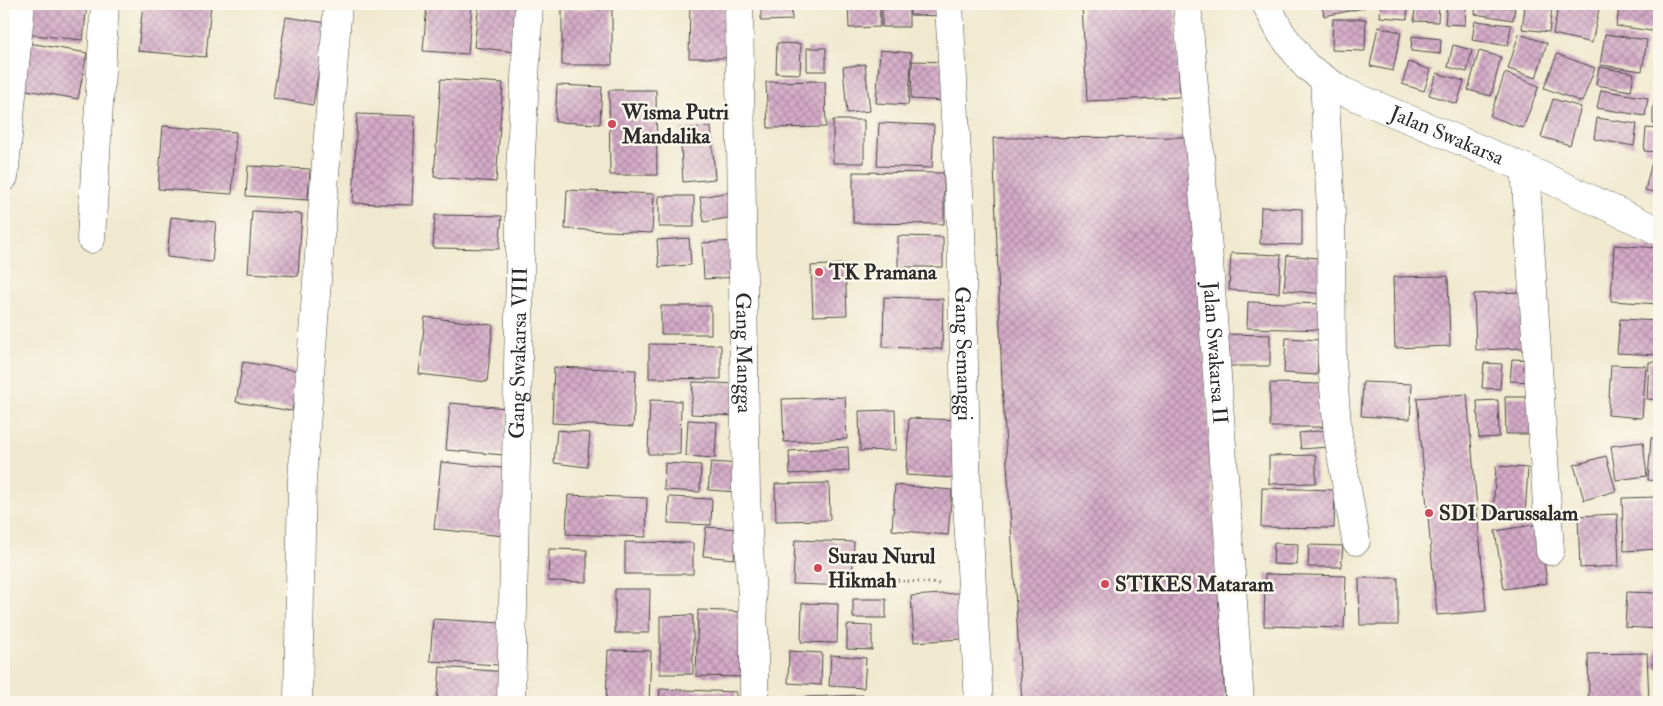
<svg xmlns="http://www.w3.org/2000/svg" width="1663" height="706" viewBox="0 0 1663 706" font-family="'IM FELL Double Pica',serif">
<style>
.building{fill:url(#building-cross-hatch)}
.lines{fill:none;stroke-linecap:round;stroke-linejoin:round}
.street-casing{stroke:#494844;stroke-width:29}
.path{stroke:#494844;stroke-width:3;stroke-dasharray:1 4;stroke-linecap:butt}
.street{stroke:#fff;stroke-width:28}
.poi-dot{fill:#d1495b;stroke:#fbf7ec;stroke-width:2}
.labels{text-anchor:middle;stroke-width:5;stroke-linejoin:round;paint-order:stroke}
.poi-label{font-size:21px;font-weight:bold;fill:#2b2b2b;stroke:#fbf7ec;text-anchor:start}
.street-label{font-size:21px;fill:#2b2b2b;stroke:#fbf7ec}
</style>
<defs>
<pattern id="building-cross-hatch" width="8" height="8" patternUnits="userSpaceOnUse" patternTransform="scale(1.25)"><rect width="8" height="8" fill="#d4aac7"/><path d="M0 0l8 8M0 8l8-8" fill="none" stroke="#ac8ba2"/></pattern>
</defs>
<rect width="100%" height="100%" fill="#fbf7ec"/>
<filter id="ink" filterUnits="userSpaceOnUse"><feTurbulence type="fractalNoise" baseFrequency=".02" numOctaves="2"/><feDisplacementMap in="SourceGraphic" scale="10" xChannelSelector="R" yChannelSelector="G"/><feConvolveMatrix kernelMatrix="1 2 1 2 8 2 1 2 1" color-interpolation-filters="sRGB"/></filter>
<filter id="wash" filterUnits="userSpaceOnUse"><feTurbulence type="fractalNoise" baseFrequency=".0096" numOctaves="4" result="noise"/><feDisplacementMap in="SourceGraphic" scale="20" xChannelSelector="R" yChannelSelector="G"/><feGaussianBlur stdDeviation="1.12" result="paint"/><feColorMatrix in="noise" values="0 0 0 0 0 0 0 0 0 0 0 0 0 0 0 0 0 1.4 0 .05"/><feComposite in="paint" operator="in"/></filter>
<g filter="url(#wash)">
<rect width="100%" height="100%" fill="#f0e9cf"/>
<g id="blocks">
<!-- building -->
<path class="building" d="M28,4H87L83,40L25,34Z
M143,4H211L206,57L138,51Z
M427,4H472L468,54L423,51Z
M479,4H520L515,52L474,47Z
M690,4H736V58H689Z
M761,4H791L792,20L761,21Z
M848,4H880V27L849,28Z
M882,4H909V27H882Z
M910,4H945V16L910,15Z
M1082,4H1175L1180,97L1087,101Z
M1322,4H1363L1364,8L1324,16Z
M1381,4H1408L1407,19L1380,17Z
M1415,4H1439L1438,22L1414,21Z
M1447,4H1466L1465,25L1445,24Z
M1476,4L1515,8L1513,20L1475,14Z
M1559,4H1600L1592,43L1553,34Z
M1620,4H1659V32L1616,26Z
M1525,6L1552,9L1549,32L1522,29Z
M562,9H612V65H562Z
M286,17L327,23L313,105L273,98Z
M1333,19H1366L1365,51L1332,50Z
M1475,21L1511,25L1508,46L1472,40Z
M1378,27L1401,32L1393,71L1370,66Z
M1519,34L1547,43L1536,78L1508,69Z
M1605,34L1647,40L1642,71L1600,65Z
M1412,36L1441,39L1440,54L1411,51Z
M29,43L87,53L78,99L21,89Z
M777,43L801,44L800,74L776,73Z
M1453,45L1472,50L1467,72L1448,67Z
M807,48H826V71H807Z
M880,50L912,53L908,105L876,103Z
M1479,51L1501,57L1491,96L1468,90Z
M1557,54L1595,68L1582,102L1544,88Z
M912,61L948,62L947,101L911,99Z
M1409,62L1431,70L1424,91L1402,84Z
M865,64L870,111L847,113L843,67Z
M1599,67L1634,73L1631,91L1596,85Z
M1437,73L1464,81L1457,104L1429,95Z
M1505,73L1539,86L1523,128L1490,116Z
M441,79L503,83L496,182L434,177Z
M825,81L826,127L768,128L766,82Z
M1656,81H1659V101L1655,100Z
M557,85L602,87L600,124L555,122Z
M609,90H656L657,175H610Z
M1601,90L1648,98L1645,116L1597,108Z
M1553,99L1581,107L1570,145L1541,137Z
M1653,106H1659V125L1653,124Z
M357,114L415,116L412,205L353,203Z
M1597,118L1637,124L1634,146L1594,139Z
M833,120H864V163H833Z
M879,123L934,125L932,168L877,166Z
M163,126L236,132L232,194L158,189Z
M711,127L715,179L683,182L680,129Z
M1646,128L1659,129V152L1644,151Z
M1191,137L1225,702H1022L1002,383L993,138Z
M1653,158L1659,160V193L1645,190Z
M248,166L310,169L308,200L246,196Z
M853,172L944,173V224L853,223Z
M567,190L654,194L652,233L565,229Z
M736,191L740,216L704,222L700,197Z
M659,196H694V227H659Z
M1261,207L1302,209V245L1260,244Z
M252,211L302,214L298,276L248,273Z
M435,215L502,216L499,249L433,248Z
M171,217L216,222L212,262L167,257Z
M898,236L943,237V267H898Z
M689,238L691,265L659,267L657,240Z
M734,241L736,277L704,279L702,243Z
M1614,245L1659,248V304L1611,301Z
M1231,253L1281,255L1279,293L1229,290Z
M1287,255L1327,259L1323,294L1284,290Z
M845,264L847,315L813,316L811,266Z
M1448,276L1450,346L1395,348L1393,277Z
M1522,292L1523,348L1476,350L1474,294Z
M884,297L943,299L942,349L883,347Z
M1248,302L1329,304L1328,330L1247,328Z
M661,306H711V334H661Z
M425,317L493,325L487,382L419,374Z
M1620,319L1659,321V355L1617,353Z
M1222,334L1270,335V366H1222Z
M1286,338L1319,340L1317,375L1284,373Z
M649,344L721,345V379L649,378Z
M1512,359L1533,360L1532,382L1510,381Z
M243,362L299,371L292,411L236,402Z
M1649,362H1659V400L1647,399Z
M1484,363L1502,364L1500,389L1482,388Z
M1611,365L1646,366L1642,418L1608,415Z
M554,367L636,370L633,427L552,423Z
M693,382L738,384L736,416L691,414Z
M1363,382L1412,384L1410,419L1361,416Z
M1270,383L1323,384V427H1270Z
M1467,394L1486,611L1437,615L1417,398Z
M845,397L847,439L784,442L782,399Z
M1505,397H1537V434H1506Z
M650,400L681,401L680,454H648Z
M1498,400L1499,437L1479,438L1477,401Z
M450,403L507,408L504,455L446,450Z
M895,410L896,450L860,451L859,411Z
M909,418L957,420L954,478L906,475Z
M688,420L717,422L715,458L686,456Z
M557,430L590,433L587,467L554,463Z
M1328,430L1329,447L1301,449L1299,433Z
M1651,438H1659V481L1648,480Z
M1643,442L1647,476L1616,480L1611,446Z
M848,447L849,471L790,474L789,451Z
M1316,455V483L1269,484V456Z
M1606,456L1616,491L1584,500L1574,465Z
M441,462L511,469L504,536L434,529Z
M711,462L740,464L738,492L708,490Z
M665,463L701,465L700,492L664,490Z
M1496,466L1528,468L1525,516L1493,514Z
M829,483L830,520L776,521L775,484Z
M895,485L952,490L948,535L892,530Z
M1262,488L1335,490L1334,528L1261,527Z
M568,495L647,498L646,537L566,534Z
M669,497L712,499L711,525L668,523Z
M1658,497L1659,549L1624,551L1622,498Z
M1617,514L1619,566L1580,568L1578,516Z
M1539,524L1547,583L1504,589L1495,531Z
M706,527L737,529L734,559L703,556Z
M795,540L854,542L852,586L793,584Z
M625,542L693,543V574H625Z
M1274,543L1298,544L1297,565L1273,564Z
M1309,545L1343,546L1341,567H1308Z
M549,549L587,550V582L548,581Z
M1265,574L1346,576L1344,628L1264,626Z
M1359,578H1398V625H1360Z
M615,589H650L649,633H615Z
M1627,592L1659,593V629L1625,627Z
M959,593L962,639L914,642L911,596Z
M853,599H886V618H853Z
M802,603L838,604L837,643L801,642Z
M698,610L748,612L746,677L696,676Z
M693,615V674H660V616Z
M433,619L502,623L499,665L430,661Z
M847,625L872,626V650L847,649Z
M1657,643L1659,644V668L1652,667Z
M608,650L651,651L649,702H606Z
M789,651L822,653L821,685L788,683Z
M1647,653L1649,702H1589L1588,654Z
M831,655L866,658L864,688L829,686Z
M440,667L507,672L504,702H437Z
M660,689L736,692V702H659Z
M863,695L864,702H802V697Z"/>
</g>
</g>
<g filter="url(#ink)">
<use href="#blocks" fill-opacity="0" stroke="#494844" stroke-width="1"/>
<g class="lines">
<!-- street casing -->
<g class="street-casing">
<g id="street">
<path id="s1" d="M739,4L746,496L754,631V702"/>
<path id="s2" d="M949,4L961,230L967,502L979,702"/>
<path id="s3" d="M1187,4L1209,261L1240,702"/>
<path id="s4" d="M1266,4L1281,33L1306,66L1342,91L1525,168L1659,231"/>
<path d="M1324,79L1331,211L1332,363L1338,436L1356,541"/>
<path d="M1525,168L1550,551"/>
<path d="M4,177L21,4"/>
<path d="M91,239L105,4"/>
<path d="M298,702L302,479L338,4"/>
<path id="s5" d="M511,702L520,269V172L529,4"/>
</g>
</g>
<!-- path -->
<path class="path" d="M873,578L941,584"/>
<!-- street -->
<use href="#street" class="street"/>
</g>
</g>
<!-- markers -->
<g class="poi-dot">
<circle cx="612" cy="124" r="5"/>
<circle cx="819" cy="272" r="5"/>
<circle cx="1429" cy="513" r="5"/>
<circle cx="818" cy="568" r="5"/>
<circle cx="1105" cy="584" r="5"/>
</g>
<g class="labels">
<!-- poi labels -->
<g class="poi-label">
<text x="622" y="119">Wisma Putri<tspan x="622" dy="24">Mandalika</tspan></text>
<text x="829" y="279">TK Pramana</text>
<text x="1439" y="520">SDI Darussalam</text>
<text x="828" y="563">Surau Nurul<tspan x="828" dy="24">Hikmah</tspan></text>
<text x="1115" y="591">STIKES Mataram</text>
</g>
<!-- street labels -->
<g class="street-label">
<text dy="7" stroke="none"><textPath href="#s4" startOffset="232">Jalan Swakarsa</textPath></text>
<text dy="7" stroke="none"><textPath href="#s5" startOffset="349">Gang Swakarsa VIII</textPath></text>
<text dy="7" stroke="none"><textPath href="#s1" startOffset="349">Gang Mangga</textPath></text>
<text dy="7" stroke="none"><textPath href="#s2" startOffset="350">Gang Semanggi</textPath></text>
<text dy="7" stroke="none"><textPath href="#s3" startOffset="350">Jalan Swakarsa II</textPath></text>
</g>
</g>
<!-- margin -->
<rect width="1663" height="706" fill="none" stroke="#fbf7ec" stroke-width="20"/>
</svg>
